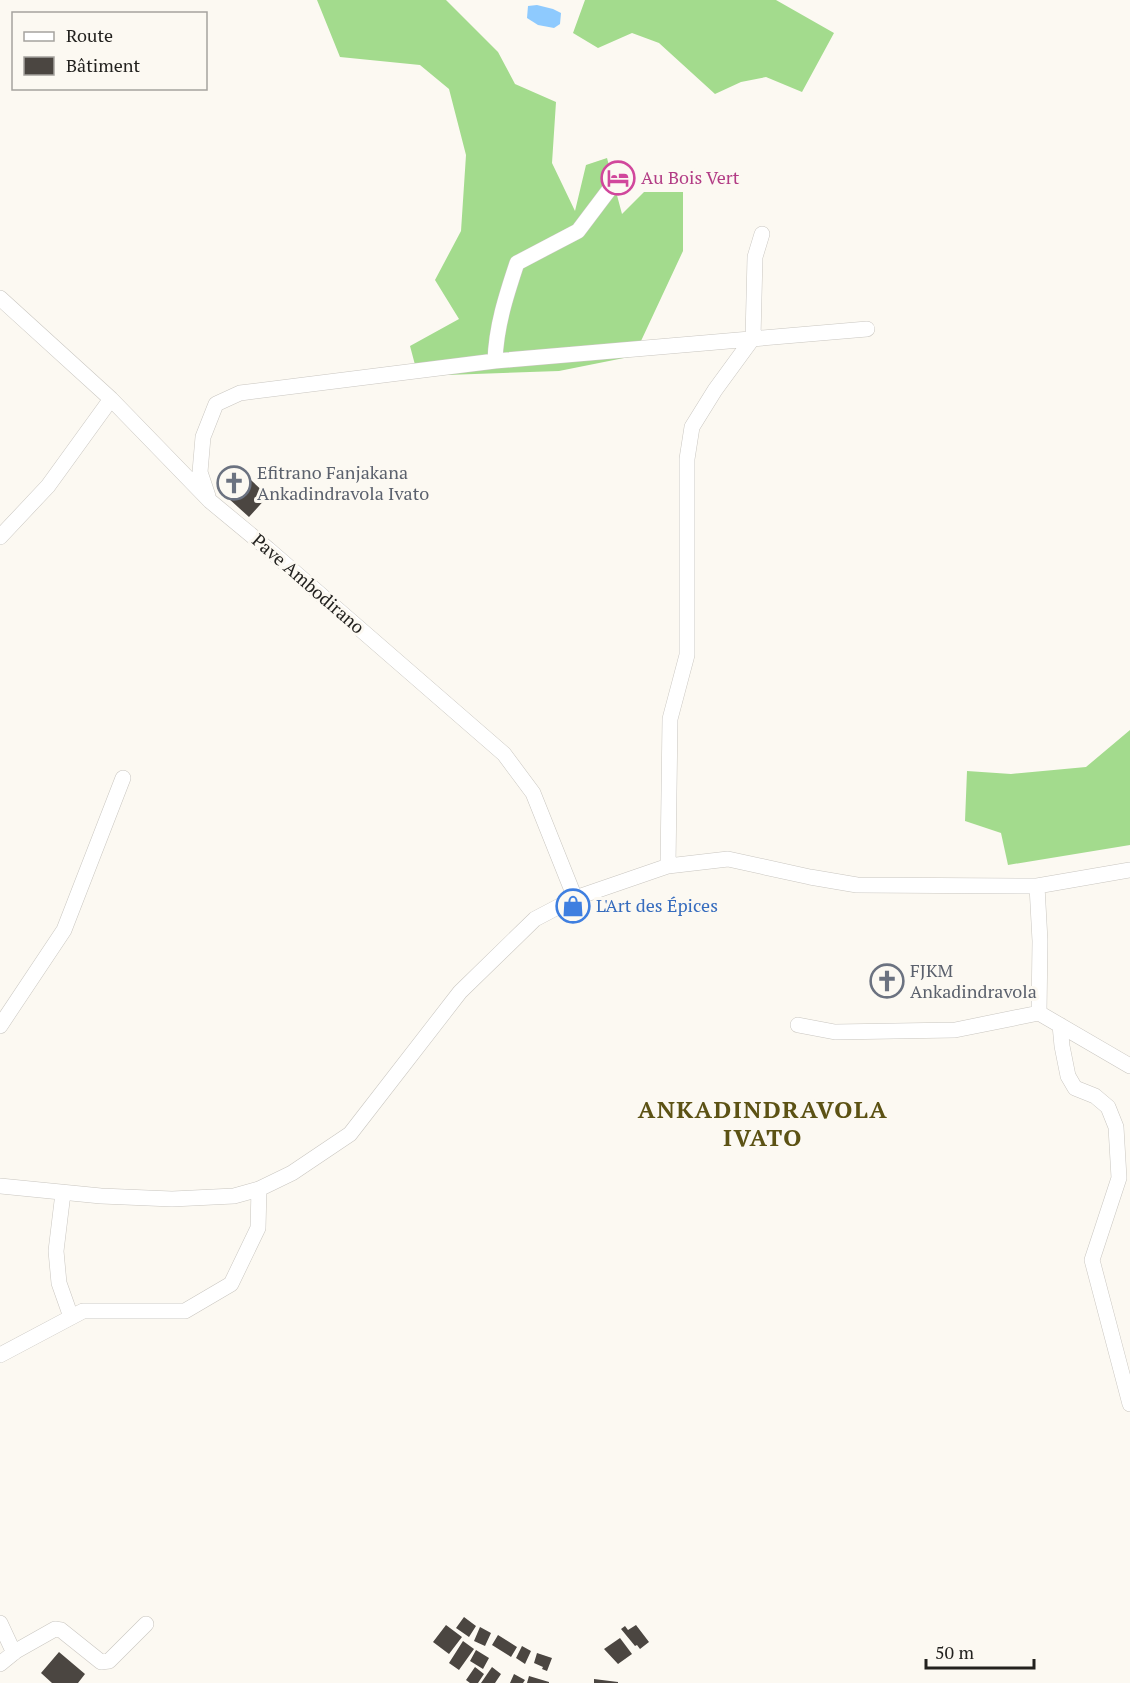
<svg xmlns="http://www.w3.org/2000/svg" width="1130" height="1683" viewBox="0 0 1130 1683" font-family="'PT Serif',serif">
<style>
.forest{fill:#a3db8d}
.water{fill:#8ecafe}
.building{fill:#4b4641}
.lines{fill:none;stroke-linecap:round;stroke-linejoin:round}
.minor-casing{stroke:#c9c6c0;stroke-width:16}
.minor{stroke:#fff;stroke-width:15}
.labels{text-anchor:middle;stroke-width:6;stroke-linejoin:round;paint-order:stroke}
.hotel-label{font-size:18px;fill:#b23c85;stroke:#fcf9f2;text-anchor:start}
.worship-label{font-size:18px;fill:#5b616d;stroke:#fcf9f2;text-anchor:start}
.street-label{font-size:18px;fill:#23221f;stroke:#fcf9f2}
.shop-label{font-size:18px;fill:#366cbe;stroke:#fcf9f2;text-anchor:start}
.district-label{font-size:24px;font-weight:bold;letter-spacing:1.5px;fill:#5c5214;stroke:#fcf9f2}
</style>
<rect width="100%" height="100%" fill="#fcf9f2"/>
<!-- forest -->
<path class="forest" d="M317,0H446L498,52L515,84L556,102L552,163L575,211L586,165L607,158L622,214L644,192H683V251L634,356L559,371L418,376L410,346L459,319L435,280L461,231L466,155L449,89L420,65L340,57Z
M585,0H776L834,33L802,92L766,77L741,82L715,94L659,43L632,33L598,48L573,33Z
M1130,730V845L1008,865L1001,833L965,821L967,771L1011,774L1086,767Z"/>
<!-- water -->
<path class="water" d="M537,5L553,9L561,13L560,24L554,28L538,25L527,18L528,6Z"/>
<!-- building -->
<path class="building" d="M237,467L268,496L249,517L217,488Z
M464,1617L476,1626L469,1637L456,1628Z
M446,1625L462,1637L449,1654L433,1642Z
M636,1625L649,1642L640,1649L637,1645L635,1646L621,1629L625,1626L628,1630Z
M480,1627L491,1633L485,1646L474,1641Z
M498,1635L517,1647L511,1657L492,1645Z
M620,1638L632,1654L618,1664L604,1649Z
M463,1641L474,1649L459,1670L449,1663Z
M522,1646L531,1651L525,1664L516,1658Z
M476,1650L489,1658L483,1669L470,1661Z
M59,1652L85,1674L78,1683H52L41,1673Z
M537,1653L552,1658L547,1671L542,1669L543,1667L534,1663Z
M475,1667L484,1674L478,1683H470L466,1680Z
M492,1667L501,1674L495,1683H481Z
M514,1674L525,1680L523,1683H510Z
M529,1676L549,1682V1683H527Z
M594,1679L618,1682V1683H594Z"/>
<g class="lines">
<!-- minor casing -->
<g class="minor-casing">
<path id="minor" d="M0,298L111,399L210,501L268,549L504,754L533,793L575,898
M495,361C496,327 506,296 517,263L578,231L618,178
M208,496L200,472L203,437L216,404L240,393L495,361L867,329
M0,537L48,486L111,399
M668,866L670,719L687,655V459L692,427L715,390L753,338L755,257L762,234
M1037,886L1040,941L1039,1013L1130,1066
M798,1025L835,1032L955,1030L1039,1013
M1060,1025L1062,1046L1068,1076L1075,1088L1095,1096L1108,1107L1116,1127L1119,1178L1092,1260L1130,1404
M0,1026L64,930L123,778
M0,1186L101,1196L172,1199L234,1196L259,1189L292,1173L350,1134L460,992L535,919L575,898L668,866L728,859L810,877L857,885L1037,886L1130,870
M63,1193L56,1251L59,1283L71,1317
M0,1355L83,1311H185L231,1284L258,1228L259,1189
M0,1623L14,1653
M0,1664L16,1651L55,1629L61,1630L101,1662L109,1661L146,1624"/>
</g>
<!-- minor -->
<use href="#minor" class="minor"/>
</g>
<!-- icons -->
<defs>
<g id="hotel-ring" transform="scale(1.725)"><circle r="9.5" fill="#fcf9f2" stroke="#d1479c" stroke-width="1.5"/><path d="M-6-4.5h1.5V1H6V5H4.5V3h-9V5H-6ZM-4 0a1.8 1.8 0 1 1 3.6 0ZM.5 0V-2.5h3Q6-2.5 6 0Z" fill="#d1479c"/></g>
<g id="church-ring" transform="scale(1.725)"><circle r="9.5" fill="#fcf9f2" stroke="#6b7280" stroke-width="1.5"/><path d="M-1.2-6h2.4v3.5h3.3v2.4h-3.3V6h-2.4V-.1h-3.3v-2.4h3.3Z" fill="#6b7280"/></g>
<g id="shop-ring" transform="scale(1.725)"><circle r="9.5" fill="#fcf9f2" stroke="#3f7fe0" stroke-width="1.5"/><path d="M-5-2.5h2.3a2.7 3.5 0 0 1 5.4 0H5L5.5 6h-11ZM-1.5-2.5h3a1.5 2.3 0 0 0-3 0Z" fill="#3f7fe0"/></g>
</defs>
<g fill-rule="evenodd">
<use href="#hotel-ring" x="618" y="178"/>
<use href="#church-ring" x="234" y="483"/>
<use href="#shop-ring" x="573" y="906"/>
<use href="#church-ring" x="887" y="981"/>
</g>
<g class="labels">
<!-- hotel labels -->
<g class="hotel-label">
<text x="641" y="184">Au Bois Vert</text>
</g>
<!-- worship labels -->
<g class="worship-label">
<text x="257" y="479">Efitrano Fanjakana<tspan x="257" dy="21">Ankadindravola Ivato</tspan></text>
<text x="910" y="977">FJKM<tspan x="910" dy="21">Ankadindravola</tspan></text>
</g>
<!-- street labels -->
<g class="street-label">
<text transform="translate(308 584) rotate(41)" y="6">Pave Ambodirano</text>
</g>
<!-- shop labels -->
<g class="shop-label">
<text x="596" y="912">L'Art des Épices</text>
</g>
<!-- district labels -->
<g class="district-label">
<text x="763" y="1118">ANKADINDRAVOLA<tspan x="763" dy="28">IVATO</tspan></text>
</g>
</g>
<!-- legend -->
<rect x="12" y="12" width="195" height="78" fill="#fcf9f2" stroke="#a5a39e" stroke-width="1.5"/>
<rect x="24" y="32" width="30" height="9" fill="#ffffff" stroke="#a5a39e" stroke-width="1.5"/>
<text x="66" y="42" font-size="18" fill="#23221f">Route</text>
<rect x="24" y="57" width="30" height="18" fill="#4b4641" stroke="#a5a39e" stroke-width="1.5"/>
<text x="66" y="72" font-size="18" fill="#23221f">Bâtiment</text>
<!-- scale -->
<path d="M926 1659v9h108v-9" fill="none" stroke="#23221f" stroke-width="3"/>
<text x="935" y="1659" font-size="18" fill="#23221f" stroke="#fcf9f2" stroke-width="4.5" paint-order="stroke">50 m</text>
</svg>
